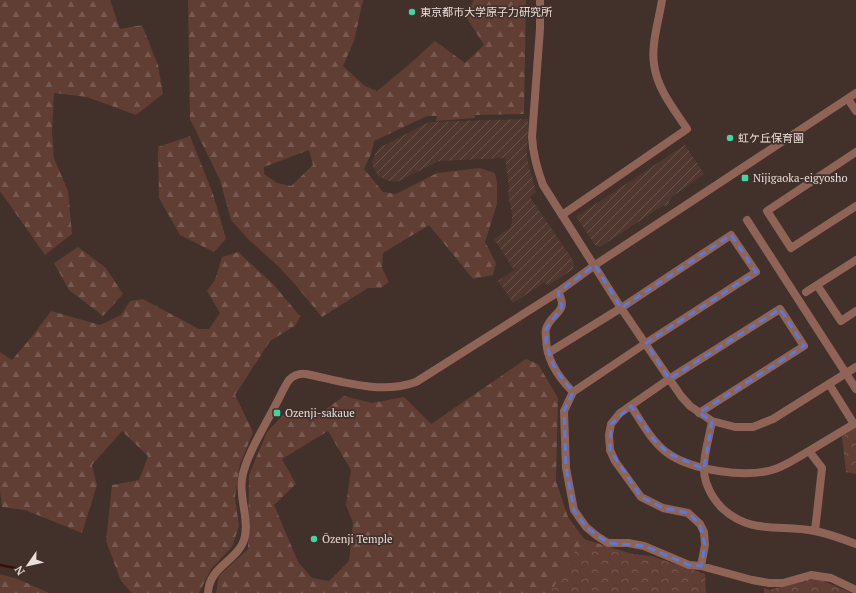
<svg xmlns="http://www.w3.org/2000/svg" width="856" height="593" viewBox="0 0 856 593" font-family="'PT Serif','Noto Sans JP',serif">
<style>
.industrial{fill:url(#industrial-furrows)}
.forest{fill:url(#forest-firs);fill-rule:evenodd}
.park{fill:url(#park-crowns)}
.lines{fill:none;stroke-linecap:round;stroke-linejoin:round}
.stream{stroke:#3b0f03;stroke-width:2.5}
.minor{stroke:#8f6457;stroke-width:8}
.tertiary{stroke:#8f6457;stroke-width:8}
.marked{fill:none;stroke:#5a79d9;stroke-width:3;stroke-dasharray:8 5;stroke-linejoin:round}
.poi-dot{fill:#45d49f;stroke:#42302b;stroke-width:1.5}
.labels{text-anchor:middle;stroke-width:3.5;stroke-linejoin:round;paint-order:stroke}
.poi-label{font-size:11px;fill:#eadeda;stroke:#42302b;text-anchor:start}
</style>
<defs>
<pattern id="industrial-furrows" width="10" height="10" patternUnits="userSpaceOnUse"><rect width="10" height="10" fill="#503831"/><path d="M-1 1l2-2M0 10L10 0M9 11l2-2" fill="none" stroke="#69544e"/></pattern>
<pattern id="forest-firs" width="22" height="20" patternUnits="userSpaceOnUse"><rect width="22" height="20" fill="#603e34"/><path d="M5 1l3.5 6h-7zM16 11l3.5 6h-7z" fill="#775951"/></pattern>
<pattern id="park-crowns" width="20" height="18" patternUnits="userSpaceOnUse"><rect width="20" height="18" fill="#603e34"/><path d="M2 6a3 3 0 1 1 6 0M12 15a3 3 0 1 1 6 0" fill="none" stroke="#775951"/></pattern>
</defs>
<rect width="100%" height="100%" fill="#42302b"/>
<!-- industrial -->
<path class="industrial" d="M528,119L527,158L536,192L530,197L574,262L573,269L548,286L545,282L513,303L498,281L514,270L494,239L510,228L512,222V213L508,194L509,187L505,158L439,161L397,182L389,181L378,176L373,166L372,163L376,152L381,147L429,122Z
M685,145L704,174L673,196L669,201V204L666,207L664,205L659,208L600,247L595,245L576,217Z"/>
<!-- forest -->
<path class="forest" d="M0,0H110L120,29L142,25L158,65L163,94L136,115L87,97L54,93L52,133L54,158L68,191L72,234L45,255L0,191Z
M188,0H363L354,41L343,66L365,86L377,91L405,68L435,41L465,63L484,45L465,15L474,0H526L524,114L475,115V118L436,121L437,116H427L374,141L371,154L364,169L383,192L396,194L437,173L480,168L495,173L497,183V204L485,242L496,263L493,275L473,279L429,225L383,253L382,268L389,282L381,288H368L322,317L293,282L278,266L249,240L231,220L220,180L190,119ZM309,150L313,165L291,186L277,183L264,174V167Z
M190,136L213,194L226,239L214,252L180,235L159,198L158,147Z
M78,247L106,268L123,294L103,316L69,290L54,263Z
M238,252L273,284L300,316L296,325L270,341L235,395L253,432L240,464L235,497L239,526L232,547L211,569L199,593H132L121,581L106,541L112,485L139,480L148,456L122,431L92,465L97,485L82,533L25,510L2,507L0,491V352L12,360L34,334L51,311L100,325L121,315L130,301L143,299L199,329H209L220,313L207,291L215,280L222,257Z
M526,359L538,364L558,398L556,481L568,517L584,539L629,553L698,593H216L219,576L248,549L249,475L267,432L286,412L312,419L344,396L372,403L404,397L431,424ZM328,431L351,470L346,505L353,523L349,561L329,581L312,578L298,562L274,505L296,484L282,459Z
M0,574L18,579L49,593H0Z"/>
<!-- park -->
<path class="park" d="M856,426V474L846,472L842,437Z
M577,548L651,556L705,574L706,593H550Z
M819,579L851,593H764V588L770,590L804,580Z"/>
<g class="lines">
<!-- stream -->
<path class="stream" d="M0,565L25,570"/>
<!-- minor -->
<path class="minor" d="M848,99L856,111
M856,152L767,211L791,248L856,206
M562,215L687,129C674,109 657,89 654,64C651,44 659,20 662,0
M747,220L856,389
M817,285L841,321L856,311
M558,292C570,313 551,312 546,329C545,331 546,335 546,338C546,360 559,378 573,392
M806,292L856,260
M548,353L621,308L731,235L756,272L646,343L573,392L564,411L566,468L574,510L586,527L597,536L608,543H628L644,546L689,565L701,566L752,580L769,583H783L811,575L831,578L856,590
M631,406C642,423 651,440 666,452C690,470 746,479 775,469C787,465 798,457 809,451C824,442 839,433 854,424L829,384
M699,413L804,346L780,309L669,379L620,413L611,424L609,435L610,450L615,461L641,497L663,508L688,513L700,524L704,532L705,545L701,566
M809,451L822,468L815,531"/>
<!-- tertiary -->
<path class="tertiary" d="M540,0V29L532,137C533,154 537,169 543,185L621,308L681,396L690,406L712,421C709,440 700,464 706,482C709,491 715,501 722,508C750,535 781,524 815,531C829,534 843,539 856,544
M712,421L735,427H753L773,419L856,367
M208,593C209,565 240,561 245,536C249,518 239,498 242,479C245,457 266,424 276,404C280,397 284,387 289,380C294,375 299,373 306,374C341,381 380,395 416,382L558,292L595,265L856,93"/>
</g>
<!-- marked area -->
<path class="marked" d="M731,235L756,272L646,343L669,379L780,309L804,346L699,413L712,421L704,469L668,453L654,440L631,406L611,424L610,450L641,497L663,508L688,513L700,524L705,545L701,566L689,565L644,546L608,543L586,527L574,510L566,468L564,411L573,392L555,369L546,344V329L562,307L558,292L595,265L621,308Z"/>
<!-- markers -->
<g class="poi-dot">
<circle cx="412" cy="12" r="4"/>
<circle cx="730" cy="138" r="4"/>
<rect x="741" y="174" width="8" height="8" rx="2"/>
<rect x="273" y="409" width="8" height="8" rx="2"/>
<circle cx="314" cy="539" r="4"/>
</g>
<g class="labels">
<!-- poi labels -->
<g class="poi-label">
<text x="420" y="16">東京都市大学原子力研究所</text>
<text x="738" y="142">虹ケ丘保育園</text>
<text x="753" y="182">Nijigaoka-eigyosho</text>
<text x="285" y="417">Ozenji-sakaue</text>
<text x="322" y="543">Ōzenji Temple</text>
</g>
</g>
<!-- north arrow -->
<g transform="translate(28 565) rotate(236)" stroke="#42302b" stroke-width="3" paint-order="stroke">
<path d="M0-3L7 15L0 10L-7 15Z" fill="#eadeda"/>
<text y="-6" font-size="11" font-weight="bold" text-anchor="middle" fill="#eadeda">N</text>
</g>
</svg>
